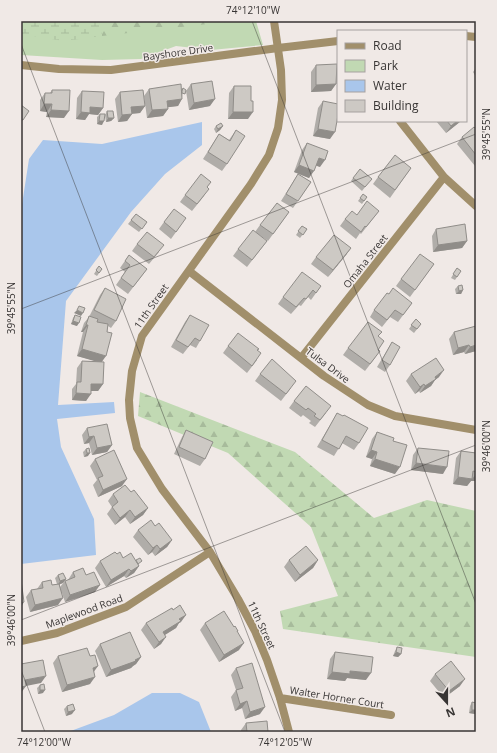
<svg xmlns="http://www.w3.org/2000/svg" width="497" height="753" viewBox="0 0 497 753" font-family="'Open Sans',sans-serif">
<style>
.green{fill:#c1d9b3}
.forest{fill:url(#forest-firs)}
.wetland{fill:url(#wetland-marsh)}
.water{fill:#a9c6eb}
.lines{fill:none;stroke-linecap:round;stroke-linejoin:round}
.minor{stroke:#a18f6b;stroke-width:8}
.tertiary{stroke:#a18f6b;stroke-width:8}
.wall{fill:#b0ada9}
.shaded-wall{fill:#908d89}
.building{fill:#cdc9c4;stroke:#908d89}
.ticks{fill:none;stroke:#383534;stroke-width:1;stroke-opacity:0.45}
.labels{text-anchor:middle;stroke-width:3;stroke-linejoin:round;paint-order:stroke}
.street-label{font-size:10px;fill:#383534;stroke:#f0e9e6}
.neatline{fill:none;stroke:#383534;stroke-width:1.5}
.ticks-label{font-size:10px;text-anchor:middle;fill:#383534}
</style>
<defs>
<pattern id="forest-firs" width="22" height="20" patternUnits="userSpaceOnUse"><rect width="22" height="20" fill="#c1d9b3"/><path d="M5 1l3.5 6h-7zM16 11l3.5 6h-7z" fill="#a7bb9b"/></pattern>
<pattern id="wetland-marsh" width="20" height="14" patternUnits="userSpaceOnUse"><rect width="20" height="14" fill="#c1d9b3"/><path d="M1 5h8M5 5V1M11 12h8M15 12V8" fill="none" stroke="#a7bb9b"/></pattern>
</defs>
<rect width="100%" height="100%" fill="#f0e9e6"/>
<!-- green -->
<path class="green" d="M21,21H256L263,45L211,50L176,46L141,59L102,60L21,55Z"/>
<!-- forest -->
<path class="forest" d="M99,21H234L102,36Z
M140,392L295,452L374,518L427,500L476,511V657L283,629L280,611L338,596L311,527L228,453L138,416Z"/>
<!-- wetland -->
<path class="wetland" d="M21,21H99L102,36L64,41L21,34Z"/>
<!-- water -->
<path class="water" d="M202,122V145L165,174L131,212L66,301L58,405L114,402L115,413L57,419L61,447L94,519L96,555L21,564V211L29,159L43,140L102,144Z
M152,693H180L199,702L211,732H68L114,715Z"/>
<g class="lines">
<!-- minor -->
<path class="minor" d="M274,21L281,70L282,100L278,128L269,155L251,184L142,336L132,371L129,400L130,418L137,448L162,489L210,552L238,599L255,631L267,660L280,698L289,732
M400,121L444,177L476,206
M189,271L324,376L368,405L395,416L476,430
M302,357L444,177
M21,641L57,633L126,607L210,552
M280,698L391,715"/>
<!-- tertiary -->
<path class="tertiary" d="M466,36L476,37
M21,65L59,69L111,70L278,48L338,41"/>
</g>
<!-- wall -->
<path class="wall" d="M316,65L337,68L338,67V84H336L331,91L311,92V72Z
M476,68V77L473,72Z
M191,84L210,106L189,110L186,91Z
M234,86L248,119H228L229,93Z
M183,88L182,98L178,106L167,107L168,109L163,116L147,118L144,96L149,89L181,90Z
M52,90L64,118L46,117L47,112L40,111V100L45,93H50Z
M82,91L103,108L98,115L89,114L85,120L76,119L77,98Z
M120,92L145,106L140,113L132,114L127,121L118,122L115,99Z
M323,101L330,139L313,136L318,108Z
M107,111L114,118L111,121L106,122L105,115Z
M100,114L102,125L97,124V117Z
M436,121H461L446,133Z
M216,126H223L220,130L216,133L214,129Z
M476,129V165L475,166L457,144L462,137Z
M236,130L227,164L222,171L203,159L219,134L229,140Z
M307,143L320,167L316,165L309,178L294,172L302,150Z
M411,168L390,198L373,184L378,177Z
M298,174L311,182L293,208L281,201Z
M353,178L369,182L362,191L351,181Z
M211,182L207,187L204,196L192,211L180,202L185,195Z
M363,194L367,197L362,204L358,201Z
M379,211L361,234L360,233L356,239L340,226L345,219L357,215Z
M289,212L268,241L255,232L260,225Z
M136,214L147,222L139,232L128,224Z
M164,222L181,225L171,239L159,229Z
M302,226L307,229L300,238L296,235Z
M436,229L467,241L462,248L433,252L432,236Z
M267,241L247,267L233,256L238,249Z
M137,244L159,252L149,264L132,251Z
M351,248L346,255L328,277L311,264L316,257Z
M129,255L147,269L128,294L116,285L125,272L120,268Z
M434,264L410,297L396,286L401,279Z
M99,266L102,269L97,276L94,274Z
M457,268L461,271L455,280L451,278Z
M321,286L311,300L308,297L301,306L299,305L291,314L278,304L283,297Z
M458,286L463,290L461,294H456L455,289Z
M105,288L116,321L111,328L108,326L102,362L103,384L98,391H91L86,401L72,400V389L76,384L77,368L82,361H96L77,356L83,332H81L84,323L89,317L100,295Z
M389,294L412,303L398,322L390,317L382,327L370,317L374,310Z
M75,315L77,326L71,324L73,318Z
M190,315L200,341L196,348L190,345L183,354L171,347L185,322Z
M416,319L421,324L414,333L409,329Z
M476,326V351L465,354L464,352L453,355L449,339L454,332Z
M378,337V350L375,358L365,371L343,355L348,348Z
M392,342L390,365L385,372L377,367Z
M228,346L258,350L257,360L247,373L223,353Z
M260,374L291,388L281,401L255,381Z
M411,374L439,377L435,380L431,386L420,393L419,391L415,394L406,381Z
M294,401L326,413L315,427L309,423L311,421L303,415L301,417L289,408Z
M337,413L359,443L354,450L342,443L334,456L317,447L333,420Z
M87,428L112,445L107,452L92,455L89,443L84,444L82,435Z
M186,430L205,459L200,466L174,454L182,437Z
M377,432L395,474L370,466L372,459L366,457L372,439Z
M418,448L443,474L411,470L413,455Z
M86,449L88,456L84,457L83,452Z
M461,451L476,453V481H471L467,486L453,484L456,458Z
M95,459L122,486L98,497L93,485L97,480L90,466Z
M131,492L148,508L143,515L130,524L125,517L115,525L107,514L112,507L108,501L113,494Z
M155,526L172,540L167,547L155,556L152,552L148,555L133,537L138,530Z
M117,554L123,558L136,560L139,565V566L134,573L126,578L124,576L106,587L95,568L100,561Z
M289,560H318L313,568L295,582L284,567Z
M73,572L86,575L95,592L65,602L62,593L58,605L30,612L26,597L31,590L37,589L42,582L52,585L57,584L55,578L58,575L66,579L63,583L60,584V587L65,581L68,580Z
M181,622L179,623L176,628L165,635L161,644L154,649L141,630L146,623Z
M205,623L234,627L238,631L237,632L239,650L219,662L200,630Z
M100,644L141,657L136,664L133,666L131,668L106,677L95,651Z
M397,647L401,654L398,657L393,656L395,651Z
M335,652L366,680L347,678L345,681L327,679L330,659Z
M58,656L94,672L90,684L62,692L53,663Z
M236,668L260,714L245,719L242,708L235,711L231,697L236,690L231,675Z
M435,674L460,686L444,698L430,681Z
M40,685L43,693L38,694L37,688Z
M472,702L476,703V712L475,714L469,713L470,706Z
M67,706L72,714L66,716L64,709Z
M246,723L268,732H241V730Z"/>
<!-- shaded-wall -->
<path class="shaded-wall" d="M336,84L331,91L311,92L316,85Z
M182,99L178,106L162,108L167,101Z
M215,99L210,106L189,110L194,103Z
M44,104H52L47,112L40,111Z
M145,106L140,113L126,114L131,107Z
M90,107L103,108L98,115L89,114L85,120L76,119L81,112Z
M168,109L163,116L147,118L152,110Z
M51,110L69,111L64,118L46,117Z
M233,112H253L248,119H228Z
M132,114L127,121L118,122L122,115Z
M108,118H114L111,121L106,122Z
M99,121H104L102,125L97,124Z
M457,121H461L446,133L451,126Z
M223,126L220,130L216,133L218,129Z
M318,129L335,132L330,139L313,136Z
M319,158L325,160L320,167L314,165Z
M299,165L314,171L309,178L294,172Z
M467,241L462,248L433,252L438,245Z
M351,248L346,255L328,277L333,270Z
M463,290L461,294H456L459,291Z
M77,310L83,313L81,316L74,313Z
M73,321L79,323L77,326L71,324Z
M86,325H88L83,332H81Z
M469,345L464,352L453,355L458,348Z
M476,345V351L465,354L470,347Z
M82,349L106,356L101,363L77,356Z
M444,370L439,377L435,380L431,386L420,393L425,386L435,377Z
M91,384H103L98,391H86Z
M424,384L419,391L415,394L420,387Z
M76,393L91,394L86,401L72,400Z
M94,436L89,443L84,444L89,437Z
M112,445L107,452L92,455L97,448Z
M371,450L377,452L372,459L366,457Z
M87,453H90L88,456L84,457Z
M375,459L400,467L395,474L370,466Z
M416,463L447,467L443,474L411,470Z
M476,474V481H471L467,486L453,484L458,477L472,479Z
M127,479L122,486L98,497L103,490Z
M148,508L143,515L130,524L135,517Z
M130,510L125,517L115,525L120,518Z
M172,540L167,547L155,556L160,549Z
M157,545L152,552L148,555L153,548Z
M318,560L313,568L295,582L300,575Z
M139,566L134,573L126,578L131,571Z
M129,569L124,576L106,587L111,580Z
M66,579L63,583L58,585L60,581Z
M100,585L95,592L65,602L70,595Z
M63,598L58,605L30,612L35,605Z
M24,602L21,607V603Z
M186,615L181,622L179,623L176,628L158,639L163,632L179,619Z
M166,637L161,644L154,649L159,642Z
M244,643L239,650L219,662L224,655Z
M396,652L401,654L398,657L393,656Z
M141,657L136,664L133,666L131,668L106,677L111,670Z
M98,666L93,673V668Z
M350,671L371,673L366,680L347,678L345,681L327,679L332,672Z
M46,676L41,683L21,687L25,680Z
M95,677L90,684L62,692L67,685Z
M465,679L460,686L444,698L449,691Z
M26,686L21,693V687Z
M40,690H45L43,693L38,694Z
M247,701L242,708L235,711L240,704Z
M265,707L260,714L245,719L250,712Z
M75,710L72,714L66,716L68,712Z
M472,710H476V712L475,714L469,713Z"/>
<!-- building -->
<path class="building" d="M337,64L336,84L316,85V65Z
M212,81L215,99L194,103L191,84Z
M181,84L182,99L167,101L168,109L152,110L149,89Z
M234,86H251V101H253V112H233Z
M183,88L186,90L185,94L182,93V91Z
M52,90H70L69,111L51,110L52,104H44L45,93H52Z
M143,90L145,106L131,107L132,114L122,115L120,92Z
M82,91L104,92L103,108L90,107V113L81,112Z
M323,101L338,104V115L335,132L318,129Z
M21,105L29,111L23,120H21Z
M107,111H113L114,118H108Z
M100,114H105L104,121H99Z
M447,121H457L451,126Z
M221,123L223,126L218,129L216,126Z
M474,127L476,129V155L462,137Z
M236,130L245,136L227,164L208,152L219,134L230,141Z
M307,143L328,151L325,160L319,158L314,171L299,165Z
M395,155L411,168L395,190L378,177Z
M360,169L372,179L365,187L353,178Z
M201,174L211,182L207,187L209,189L197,204L185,195Z
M298,174L311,182L298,201L286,194Z
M363,194L367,197L364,201L360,198Z
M367,201L379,211L366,227L365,226L361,232L345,219L352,211L357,215Z
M277,203L289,212L273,234L260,225Z
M174,209L186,218L176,232L164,222Z
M136,214L147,222L142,229L131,220Z
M465,224L467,241L438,245L436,229Z
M302,226L307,229L303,235L298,231Z
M253,230L267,241L252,260L238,249Z
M147,232L164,245L154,257L137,244Z
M334,235L351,248L333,270L316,257Z
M420,254L434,264L415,290L401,279Z
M129,255L147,269L133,287L121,278L130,265L125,261Z
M99,266L102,269L99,273L96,270Z
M457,268L461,271L457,277L453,274Z
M302,272L321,286L316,293L313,290L306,299L304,298L296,307L283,297Z
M462,285L463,290L459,291L458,286Z
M105,288L126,299L116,321L94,310Z
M393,288L412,303L403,315L395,310L387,320L374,310L387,293L389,294Z
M79,306L85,308L83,313L77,310Z
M75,315L81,317L79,323L73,321Z
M190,315L209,325L200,341L195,338L188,347L176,340Z
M89,316L98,319L97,322L108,324L107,332L112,333L106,356L82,349L88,325H86Z
M416,319L421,324L417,329L411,325Z
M368,322L382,332L378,336L384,341L378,350L380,351L370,364L348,348Z
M476,326V345L470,347L469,345L458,348L454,332Z
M238,333L259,349L257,350L261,353L252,366L228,346Z
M392,342L400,347L390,365L382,360Z
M436,358L444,370L435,377L436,379L425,386L424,384L420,387L411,374Z
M272,359L296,381L286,394L260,374Z
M82,361L104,362L103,384H91V394L76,393L77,382H81Z
M306,386L331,406L320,420L314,416L316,414L308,408L306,410L294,401Z
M337,413L343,416L344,415L368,428L359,443L346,436L339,449L322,440Z
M107,424L112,445L97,448L94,436L89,437L87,428Z
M186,430L213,442L205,459L179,447Z
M377,432L394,438L393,441L407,445L400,467L375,459L377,452L371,450Z
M89,448L90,453H87L86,449Z
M418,448L449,451L447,467L416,463Z
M114,450L127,479L103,490L98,478L103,476L95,459Z
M461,451L476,453V472L473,471L472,479L458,477Z
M125,485L131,492L134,490L148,508L135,517L130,510L120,518L112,507L118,502L113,494Z
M151,520L155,526L159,523L172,540L160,549L157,545L153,548L138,530Z
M306,546L318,560L300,575L289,560Z
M115,552L117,554L120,552L123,558L131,553L139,566L131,571L129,569L111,580L100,561Z
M140,558L142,561L138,564L136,560Z
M83,568L86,575L94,572L100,585L70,595L65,581L75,577L73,572Z
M63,573L66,579L60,581L58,575Z
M21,580L24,602L21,603Z
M51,580L52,585L59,584L63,598L35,605L31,590L43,588L42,582Z
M180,605L186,615L179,619L181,621L163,632L166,637L159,642L146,623L172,608L173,610Z
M224,611L234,627L235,626L238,631H237L244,643L224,655L205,623Z
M130,632L141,657L135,660L136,661L111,670L100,644Z
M397,647L402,648L401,654L396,652Z
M87,648L90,656L95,655L98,666L93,668L95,677L67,685L58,656Z
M335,652L373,657L371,673L350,671V674L332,672Z
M43,660L46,676L25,680L26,686L21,687V664Z
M451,661L465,679L449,691L435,674Z
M252,663L265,707L250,712L247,701L240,704L236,690L243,688L236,668Z
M44,684L45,690H40V685Z
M472,702L476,703V710H472Z
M73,704L75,710L68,712L67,706Z
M267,721L268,732H247L246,723Z"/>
<!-- ticks -->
<path class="ticks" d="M252,21L476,604M21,44L285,732M21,309L476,134M21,620L476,445M21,670L45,732"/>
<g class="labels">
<!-- street labels -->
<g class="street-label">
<text transform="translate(178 52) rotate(-8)" y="4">Bayshore Drive</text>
<text transform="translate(365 261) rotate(-52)" y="4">Omaha Street</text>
<text transform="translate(151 306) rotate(-55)" y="4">11th Street</text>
<text transform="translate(328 365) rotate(37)" y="4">Tulsa Drive</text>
<text transform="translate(84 611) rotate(-20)" y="4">Maplewood Road</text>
<text transform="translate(262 625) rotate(65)" y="4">11th Street</text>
<text transform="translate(337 697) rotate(9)" y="4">Walter Horner Court</text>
</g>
</g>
<!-- border -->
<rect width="497" height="753" fill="none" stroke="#f0e9e6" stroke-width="44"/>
<!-- legend -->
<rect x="337" y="30" width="130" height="92" fill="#f0e9e6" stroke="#a6a19f"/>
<rect x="345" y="43" width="20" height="6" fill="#a18f6b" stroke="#a6a19f"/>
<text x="373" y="50" font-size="12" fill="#383534">Road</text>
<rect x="345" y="60" width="20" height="12" fill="#c1d9b3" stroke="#a6a19f"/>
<text x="373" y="70" font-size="12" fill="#383534">Park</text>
<rect x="345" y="80" width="20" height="12" fill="#a9c6eb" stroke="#a6a19f"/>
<text x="373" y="90" font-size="12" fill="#383534">Water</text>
<rect x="345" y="100" width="20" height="12" fill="#cdc9c4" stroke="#a6a19f"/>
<text x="373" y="110" font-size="12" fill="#383534">Building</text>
<!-- north arrow -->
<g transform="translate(447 703) rotate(159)" stroke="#f0e9e6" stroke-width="3" paint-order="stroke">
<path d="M0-3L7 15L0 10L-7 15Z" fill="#383534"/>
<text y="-6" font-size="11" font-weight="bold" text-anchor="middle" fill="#383534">N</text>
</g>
<rect x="22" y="22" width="453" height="709" class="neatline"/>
<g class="ticks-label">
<text x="253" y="14">74°12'10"W</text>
<text transform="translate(486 134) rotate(-90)" y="4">39°45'55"N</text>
<text transform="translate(11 308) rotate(-90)" y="4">39°45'55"N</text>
<text transform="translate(486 446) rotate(-90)" y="4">39°46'00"N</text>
<text transform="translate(11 620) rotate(-90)" y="4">39°46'00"N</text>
<text x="44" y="746">74°12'00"W</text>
<text x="285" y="746">74°12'05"W</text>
</g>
</svg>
